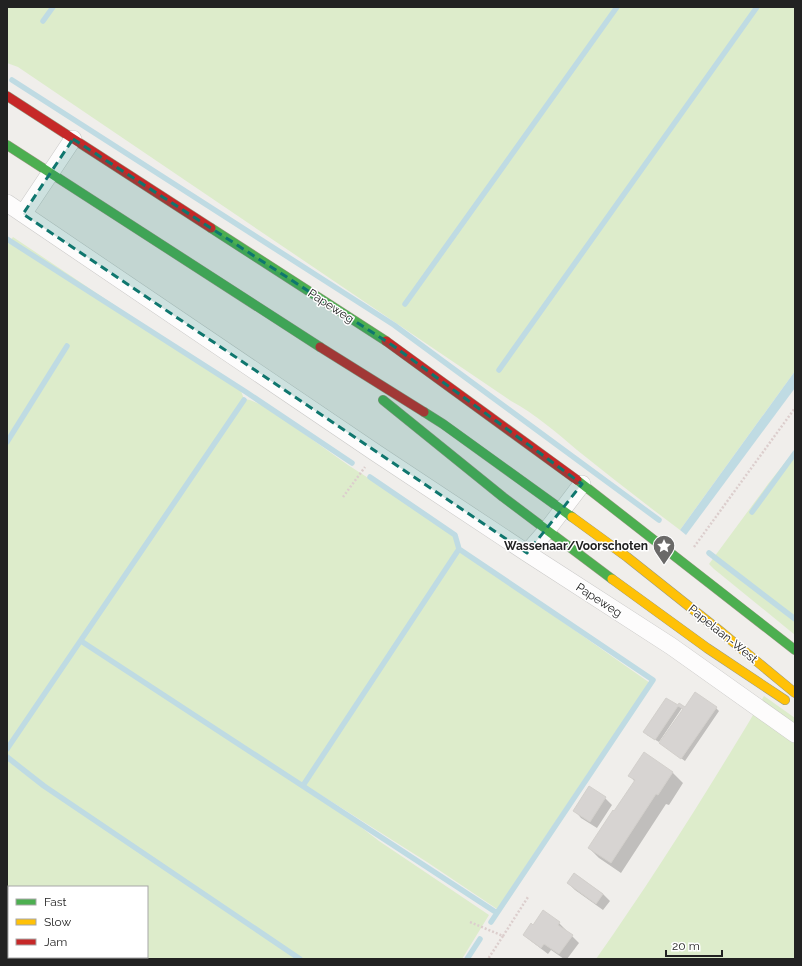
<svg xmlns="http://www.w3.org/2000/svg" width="802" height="966" viewBox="0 0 802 966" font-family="Raleway,sans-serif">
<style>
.grass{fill:#ddeccb;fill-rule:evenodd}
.water{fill:#bfdbe3}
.shadow{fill:#0003}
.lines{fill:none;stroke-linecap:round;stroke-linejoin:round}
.stream{stroke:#bfdbe3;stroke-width:5.5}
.building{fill:#d7d4d2;stroke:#d3d0cc}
.street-casing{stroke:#c9c8c7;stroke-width:18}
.fast-casing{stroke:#999a82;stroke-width:10}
.slow-casing{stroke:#999a82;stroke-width:10}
.jam-casing{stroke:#999a82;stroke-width:10}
.path{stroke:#dccecd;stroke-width:2.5;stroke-dasharray:2 2;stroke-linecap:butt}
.street{stroke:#fdfcfc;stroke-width:17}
.fast{stroke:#4caf50;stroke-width:9}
.slow{stroke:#ffc107;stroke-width:9}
.jam{stroke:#c62828;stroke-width:9}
.marked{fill:#0f766e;fill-opacity:0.2;stroke:#0f766e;stroke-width:3;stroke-dasharray:8 5;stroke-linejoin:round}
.labels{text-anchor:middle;stroke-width:3;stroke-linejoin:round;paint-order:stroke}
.street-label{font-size:12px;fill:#222;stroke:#fff}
.poi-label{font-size:12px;font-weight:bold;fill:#222;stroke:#fff;text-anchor:end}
</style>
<rect width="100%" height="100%" fill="#f0eeeb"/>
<!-- grass -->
<path class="grass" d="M7,7H795V371L680,530C645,504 611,477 577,450C556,432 535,414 511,401L18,67L7,63Z
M13,237L141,323L199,360L236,385L241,391L244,399L250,400L264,406L296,428L348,465L443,526C454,534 458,535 459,549L650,683L614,737L594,764L497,909L427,862L310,788L379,841L489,915L462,959H7V245ZM9,887H147V957H9Z
M795,450V635L714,569L709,564L768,484Z
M764,696L795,718V959H596C646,888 693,814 738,740C747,726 755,711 764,696Z"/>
<!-- water -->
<path class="water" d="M795,371V388L686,535L680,530Z"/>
<!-- shadow -->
<path class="shadow" d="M667,699L678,707L680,704L685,708H716L719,711L685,761L664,746L684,709L682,708L659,742L647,735Z
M644,754L673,773L683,783L669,805L666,804L621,873L599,858L589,848L635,782L630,776Z
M605,798L612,805L597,828L581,818L575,811Z
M575,874L603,894L610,901L603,910L575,890L568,883Z
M559,923L566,930L565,931L572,936L579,943L567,959H564L551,950L548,954L531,941L524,935L533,926Z"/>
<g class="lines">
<!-- stream -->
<path class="stream" d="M43,21L53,7
M12,80L394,325L659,520
M7,239L246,392L352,463
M405,304L617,7
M499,370L757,7
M7,442L67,346
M752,512L795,453
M459,549L653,680L491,922
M709,553L795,619
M81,641L497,913
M7,749L244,400
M7,757L44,786L300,959
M304,784L459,549L455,535L370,477
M7,939L9,941
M33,957L36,959
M467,959L480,939"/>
</g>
<!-- building -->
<path class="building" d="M695,692L717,707L681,759L659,743L683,709L678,706L655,740L643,732L666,698L678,705L679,703L685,707Z
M644,752L673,772L658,795L656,794L611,863L588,848L613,810L614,811L635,780L628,776Z
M589,786L606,797L590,822L573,811Z
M574,873L603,894L596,904L567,883Z
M543,910L560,922L558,925L573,935L559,954L544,944L541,948L523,935L531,923L533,925Z"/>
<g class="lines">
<!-- street casing -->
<g class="street-casing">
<path id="street" d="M7,203L376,453L527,553L671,646L795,734
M23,214L73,139
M527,553L547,530L582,484"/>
</g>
<!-- fast casing -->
<g class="fast-casing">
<path id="fast" d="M7,145L320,347
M211,228L386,341
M383,400L503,497L612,579
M424,412L443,424L572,517
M577,480L795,650"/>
</g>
<!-- slow casing -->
<g class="slow-casing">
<path id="slow" d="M572,517L627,557L720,631L795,693
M612,579L707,648L785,700"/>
</g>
<!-- jam casing -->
<g class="jam-casing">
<path id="jam" d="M7,96L211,228
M386,341L577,480
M320,347L424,412"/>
</g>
<!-- path -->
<path class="path" d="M343,497L365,467
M694,547L795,408
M470,922L503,936L488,959
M503,936L528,897"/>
<!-- street -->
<use href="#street" class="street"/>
<!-- fast -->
<use href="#fast" class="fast"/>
<!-- slow -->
<use href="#slow" class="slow"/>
<!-- jam -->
<use href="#jam" class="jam"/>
</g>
<!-- marked area -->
<path class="marked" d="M73,139L395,347L582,484L527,553L23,214Z"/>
<!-- icons -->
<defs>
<g id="sight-pin" transform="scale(1.15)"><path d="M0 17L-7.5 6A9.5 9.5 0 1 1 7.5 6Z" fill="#6a6968" stroke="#fff"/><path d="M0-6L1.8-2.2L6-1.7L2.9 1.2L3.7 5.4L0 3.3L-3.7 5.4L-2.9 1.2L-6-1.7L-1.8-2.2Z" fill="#fff"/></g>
</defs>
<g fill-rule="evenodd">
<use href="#sight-pin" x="664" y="546"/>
</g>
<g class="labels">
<!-- street labels -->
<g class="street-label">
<text transform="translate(331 306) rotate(33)" y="4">Papeweg</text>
<text transform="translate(599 600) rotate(33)" y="4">Papeweg</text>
<text transform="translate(723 634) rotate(39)" y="4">Papelaan-West</text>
</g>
<!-- poi labels -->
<g class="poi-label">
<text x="648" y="550">Wassenaar/Voorschoten</text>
</g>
</g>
<!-- border -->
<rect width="802" height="966" fill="none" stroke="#222222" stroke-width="16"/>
<!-- legend -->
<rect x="8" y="886" width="140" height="72" fill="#ffffff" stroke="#a7a7a7"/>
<rect x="16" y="899" width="20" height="6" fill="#4caf50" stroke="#a7a7a7"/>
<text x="44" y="906" font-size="12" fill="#222222">Fast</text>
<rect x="16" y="919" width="20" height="6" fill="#ffc107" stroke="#a7a7a7"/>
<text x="44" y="926" font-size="12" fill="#222222">Slow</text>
<rect x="16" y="939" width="20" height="6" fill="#c62828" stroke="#a7a7a7"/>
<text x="44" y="946" font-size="12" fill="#222222">Jam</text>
<!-- scale -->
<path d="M666 950v6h56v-6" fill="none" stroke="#222222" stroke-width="2"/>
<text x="672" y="950" font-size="12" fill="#222222" stroke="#ffffff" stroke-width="3" paint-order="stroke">20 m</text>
</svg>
